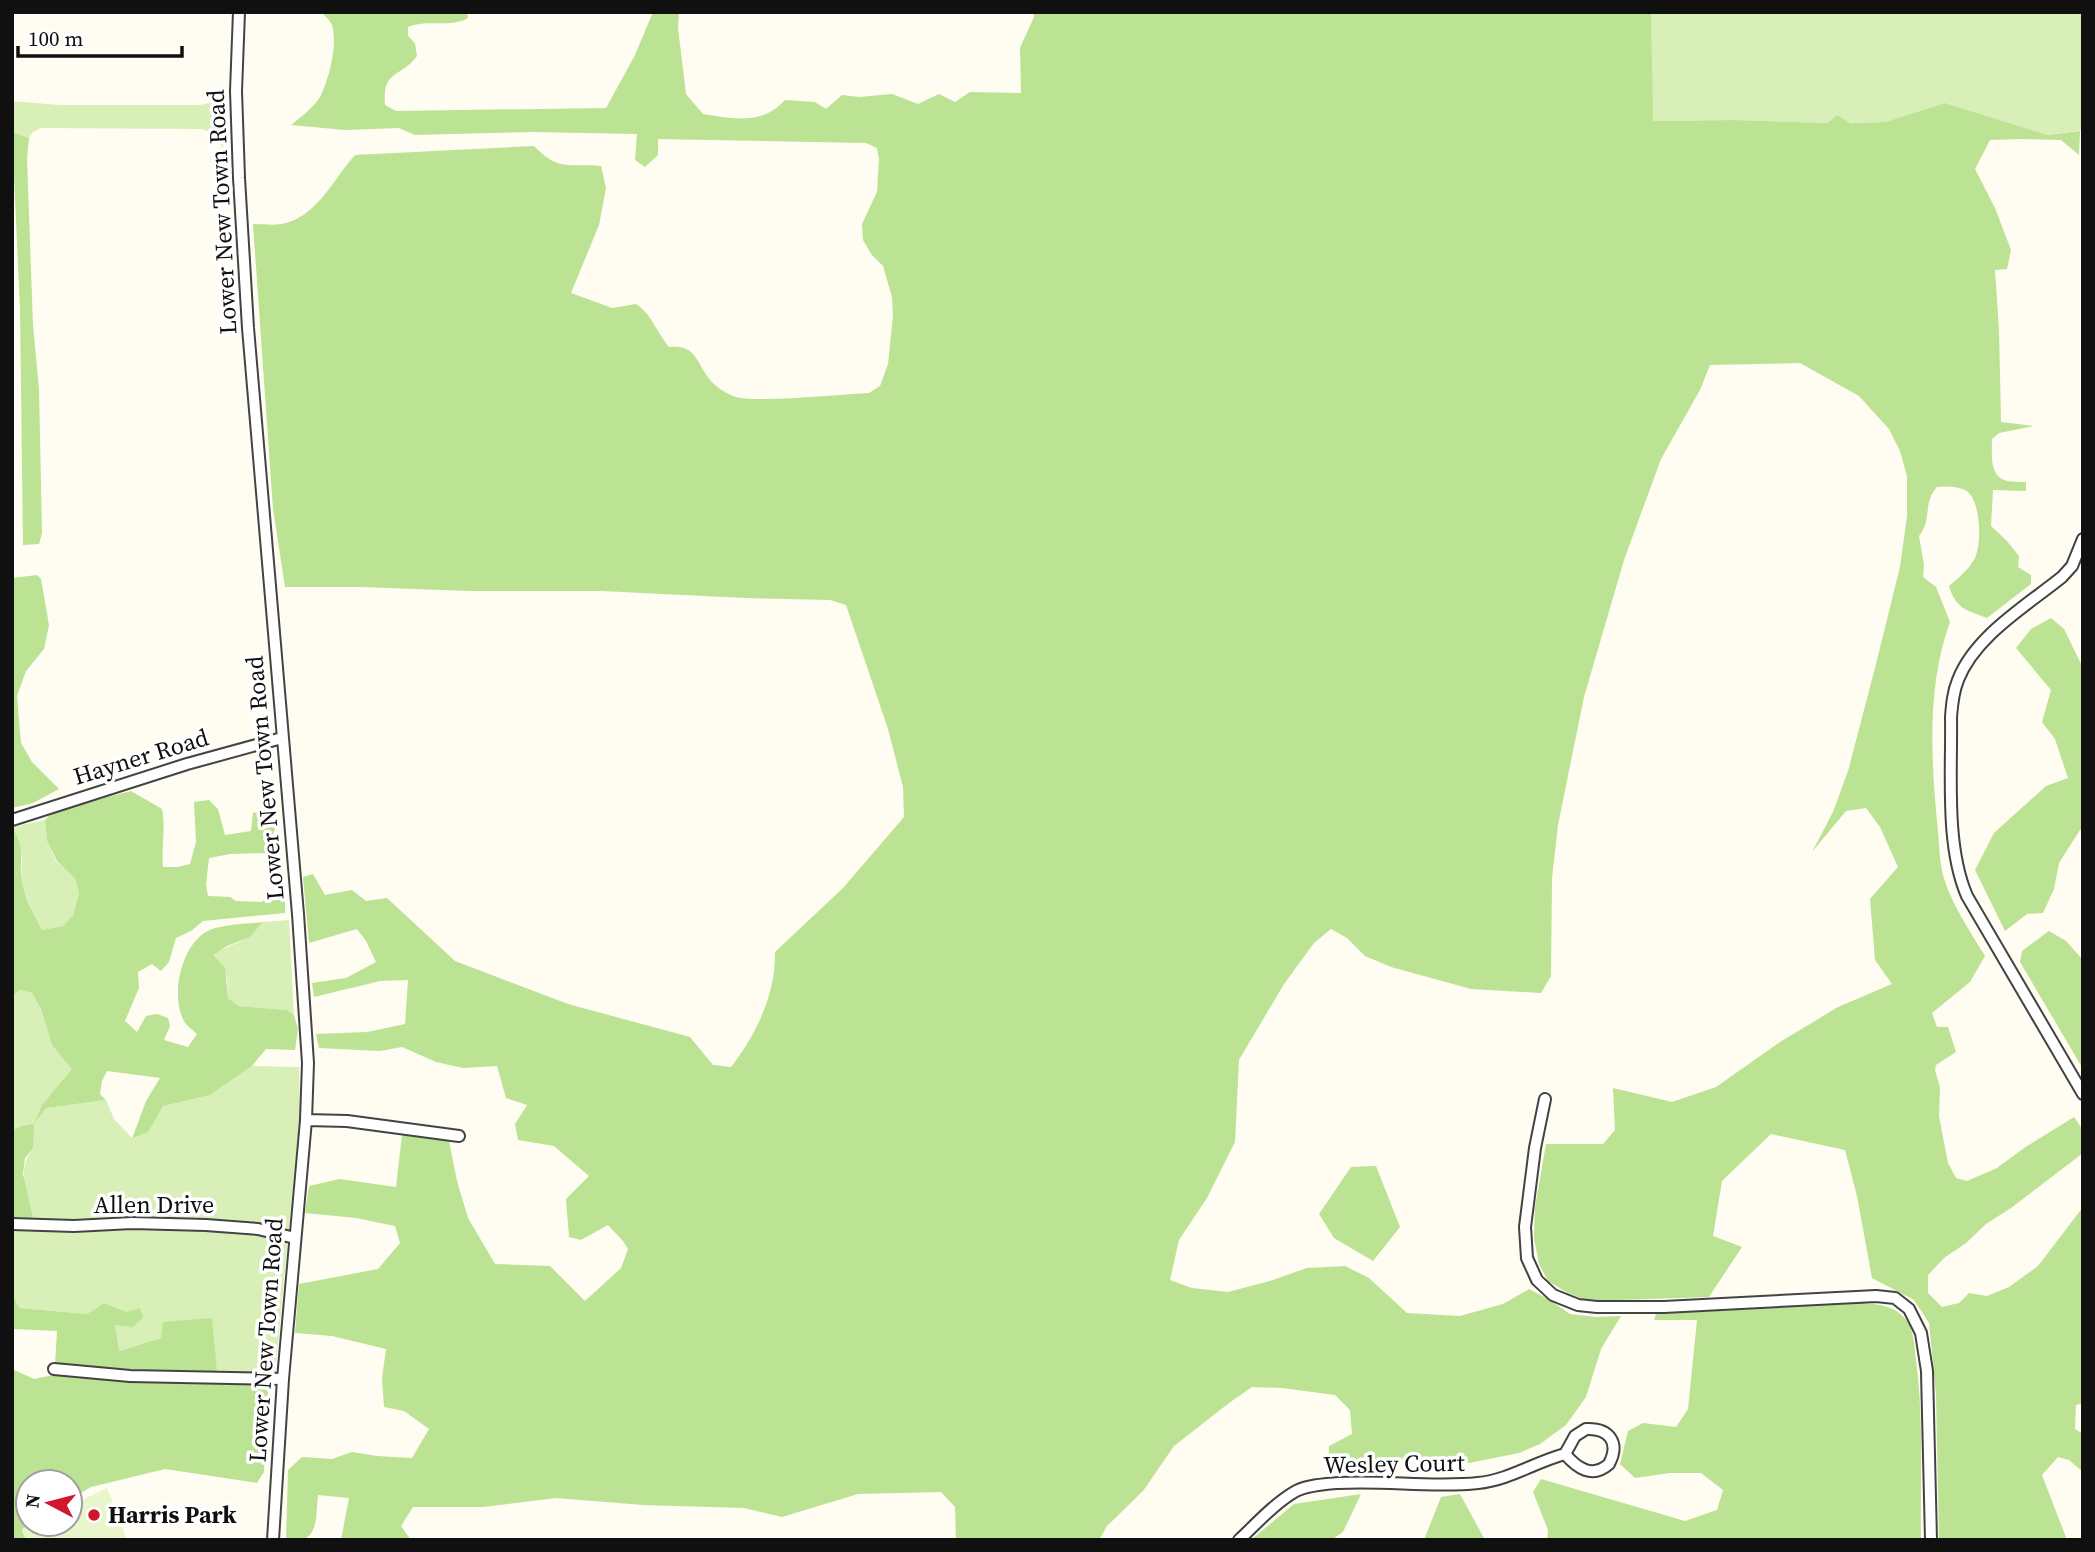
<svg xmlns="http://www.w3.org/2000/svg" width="2095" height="1552" viewBox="0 0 2095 1552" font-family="'Source Serif 4',serif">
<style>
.green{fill:#d8efb7}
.forest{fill:#bce294}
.pitch{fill:#e9f5ca}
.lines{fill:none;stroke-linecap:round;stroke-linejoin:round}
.minor-casing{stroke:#434343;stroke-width:14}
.minor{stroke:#fff;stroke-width:10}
.poi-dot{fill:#d1172c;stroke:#fff;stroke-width:2.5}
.labels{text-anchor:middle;stroke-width:7;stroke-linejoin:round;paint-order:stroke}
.street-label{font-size:24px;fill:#101010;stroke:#fff}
.poi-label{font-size:24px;font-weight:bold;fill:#101010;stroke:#fff;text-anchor:start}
</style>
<rect width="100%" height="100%" fill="#fffcf2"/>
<!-- green -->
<path class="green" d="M1651,12H2083V130L2048,135L1945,103L1887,122L1828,123L1735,120L1652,121Z
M224,85L223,149L217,134L201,129L41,128L33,132L29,138L12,132V101L59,105H200L215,102L221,93Z
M45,820L47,841L56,861L75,877L79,893L73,915L63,926L42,930L34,917L21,881L22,858L19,840L13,827Z
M289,920L294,1015L287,1010L238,1006L228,998L227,978L212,954L250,937L263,922Z
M20,990L32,993L41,1009L52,1045L73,1069L42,1105L36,1121L46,1108L106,1100L114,1119L133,1139L148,1132L162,1106L210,1095L252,1066L299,1067L300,1113L275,1374L217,1373L161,1338L118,1351L115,1325L127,1312L104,1303L87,1314L19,1308L12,1292V1218L33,1217C27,1192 16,1171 33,1148L22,1126L12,1130V996Z"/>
<!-- forest -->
<path class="forest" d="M321,12H467L468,18C451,28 427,19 408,27V36L415,43L417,56C401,78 382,69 385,105L396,111L606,108L635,55L653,12H679L678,28L686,94L703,114C732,119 763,125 785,100L815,102L826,109L842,95L859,97L892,94L918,104L939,94L955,102L970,92L1021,93L1020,48L1034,17L1033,12H1651L1653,121L1735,120L1828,123L1837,115L1850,123L1886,122L1945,103L2048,135L2080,131L2079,155L2061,140L2019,139L1990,140L1975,169L1995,208L2011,250L2007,269L1995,270L1999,330L2001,422L2034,426L1999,433L1992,439C1992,452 1989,474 2004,480C2010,482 2020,482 2026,482V491L1993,490L1991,526L2006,540L2019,556L2018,567L2031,575V584L1987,618C1966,610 1956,609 1949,586C1958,578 1969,570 1975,558C1982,543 1981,498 1965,490C1957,486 1945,486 1937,487C1922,504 1933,518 1919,536L1924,565L1923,577L1936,587L1950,622C1927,685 1931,756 1937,822C1939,839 1939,859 1943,875C1951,904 1970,931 1985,956L1970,982L1932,1013L1937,1027H1948L1956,1052L1936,1065L1935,1070L1940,1088L1939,1116L1948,1163L1956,1178L1967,1181L1997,1168L2024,1148L2074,1117L2083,1130V1153L2011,1208L1986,1224L1966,1243L1944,1258L1928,1275V1293L1942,1307L1959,1303L1969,1293L1987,1296L2009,1287L2038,1266L2083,1207V1403L2076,1405L2075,1429L2083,1434V1472L2069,1460L2058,1457L2042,1475L2067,1540H1939L1936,1394L1929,1323L1914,1300L1872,1278L1857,1196L1845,1150L1771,1134L1722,1181L1713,1236L1742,1247L1709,1297L1588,1301L1568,1293L1548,1281L1539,1264L1534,1238L1535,1207L1546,1144H1603L1615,1130L1613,1088L1672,1102L1716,1087L1780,1042L1838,1007L1892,984L1875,960L1870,899L1898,867L1880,827L1866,808L1846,811L1812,852L1833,812L1848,771L1875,668L1900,567L1907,516V476L1900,451L1889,429L1859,396L1800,363L1710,365L1700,390L1661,459L1624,560L1584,697L1558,825L1552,878L1551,976L1541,993L1471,989L1391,967L1365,956L1347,938L1331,929L1314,943L1284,984L1239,1060L1235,1142L1207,1198L1179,1240L1170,1280L1192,1288L1228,1292L1270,1281L1307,1268L1345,1266L1369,1278L1407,1313L1460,1316L1503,1304L1529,1289L1548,1299L1570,1314L1596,1317L1621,1316L1601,1349L1586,1397L1566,1425L1540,1444L1519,1453L1469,1463L1429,1464L1410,1458L1379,1474L1349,1471L1328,1474L1329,1446L1352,1434L1350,1410L1335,1395L1282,1388L1252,1387L1229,1403L1174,1446L1143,1491L1107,1526L1099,1540H956L955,1507L941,1492L858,1494L782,1517L744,1508L643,1505L556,1498L483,1507H413L401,1526L411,1540H341L349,1498L318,1495C316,1508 319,1533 304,1539C299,1541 291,1540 286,1540L288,1470L302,1457L332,1459L352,1452L377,1456L412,1458L429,1429L404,1411L384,1407L382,1378L386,1349L332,1336L295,1333L299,1284L378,1269L400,1243L395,1226L356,1218L305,1213L309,1186L339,1179L396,1187L402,1135L449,1141L457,1181L468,1218L495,1264L550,1266L585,1301L621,1268L628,1249L623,1241L608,1225L581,1240L569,1237L566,1199L589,1176L554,1146L518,1140L515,1124L527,1105L506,1098L497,1066L463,1068L436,1062L402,1047L380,1051L319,1048L316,1034L367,1032L405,1024L408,980L380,981L314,997L312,983L346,978L376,962L366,941L357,929L309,943L303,877L313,874L325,895L352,890L366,901L387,898L455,961L568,1004L690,1037L713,1065L731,1067C756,1035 776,994 775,952L843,888L904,817L903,787L888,729L846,605L830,600L745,598L602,591H469L361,587H285L273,509L253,224C263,224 277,226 286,223C319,214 334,178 355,155L534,146C559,172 569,163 601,166L606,188L599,225L571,293L612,308L636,304C652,315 656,331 669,347C697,344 696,363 711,381C716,387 726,393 733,396C751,404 843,394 869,393L880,386L888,364L893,316L892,297L883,266L872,255L863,240L862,224L877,192L879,159L877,148L866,143L658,139V155L645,167L635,160L637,134L532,132L415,135L399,128L345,130L291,125C301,117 313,108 320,97C329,80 338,44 332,25C330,20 325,16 321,12Z
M12,132L29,138L27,159L33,325L39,390L42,533L39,544L23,545L20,309Z
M37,575L41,579L49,625L44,649L26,671L17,696L21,743L32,762L59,789L33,803L12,808V578Z
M2051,618L2064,629L2083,668V830H2080L2059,863L2054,889L2043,913L2027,914L2005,931L1975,870L1994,833L2046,786L2068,778L2055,739L2042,722L2051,690L2016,648L2031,629Z
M131,791L162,809C166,828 161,848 163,867H177L190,864L196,842L194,802L209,800L218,809L225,835L251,831L253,813L274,809L275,829L266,853L230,854L209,858L206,885L208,896L230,897L236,901L262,902L271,894L285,898V913L203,921L191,931L176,938L169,962L161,971L152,964L138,972L139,988L125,1021L137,1032L146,1016L157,1014L168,1018L170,1026L164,1040L188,1047L197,1034C193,1030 188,1027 185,1023C170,998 180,950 204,933C217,924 247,924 263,922L250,937L227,946L213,955L225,968L228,998L238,1006L287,1010L294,1015L298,1029L295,1050L266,1049L252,1066L210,1095L163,1106L148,1132L132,1139L146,1101L160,1078L107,1071L102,1081L100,1094L106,1100L46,1108L34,1124L33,1148L25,1158L23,1174L33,1218H12V1130L22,1126L34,1124L42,1105L72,1069L52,1045L41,1009L32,993L20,990L12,996V827C27,849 18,861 22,882C25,898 34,916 42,930L63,926L73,915L79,893L75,878L57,861L47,841L45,820L54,811Z
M2049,931L2066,941L2083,960V1069L2020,962L2022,951Z
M1376,1166L1400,1227L1373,1261L1334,1238L1319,1214L1351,1167Z
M12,1292L19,1308L87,1314L104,1303L127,1312L140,1308L143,1318L133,1327L115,1325L119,1351L161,1338L163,1322L212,1318L217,1373H138L55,1364L57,1331L12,1329Z
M1862,1303C1880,1304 1898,1306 1909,1324C1914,1334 1915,1350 1916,1361C1924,1420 1920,1480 1921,1540H1547L1548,1530L1533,1492L1541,1479L1685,1521L1717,1510L1723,1490L1701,1473H1670L1635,1478L1620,1464L1628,1431L1643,1423L1676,1427L1688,1409L1697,1320H1654L1656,1314Z
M12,1369L34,1379L63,1373L261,1382L268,1390L264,1472L257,1483L165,1469L91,1487L70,1499V1482H28V1524H30L22,1530L26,1540H12Z
M1361,1494L1343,1532L1331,1540H1251L1294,1504Z
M1460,1494L1485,1540H1424L1441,1497Z"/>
<!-- pitch -->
<path class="pitch" d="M107,1488L127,1540H26L22,1529L33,1524H70V1506Z"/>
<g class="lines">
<!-- minor casing -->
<g class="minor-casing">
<path id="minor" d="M239,12L236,91L239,178L248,328L298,914L308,1063L306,1120L283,1379L273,1540
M2083,539L2072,566L2062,577C2026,606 1975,636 1958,680C1953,692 1952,704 1951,717C1952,773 1945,845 1967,896L2083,1094
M12,820L187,764L282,738
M1545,1099L1535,1148L1525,1227L1527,1258L1537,1280L1553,1295L1578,1305L1597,1307H1664L1876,1296L1895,1298L1909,1309L1921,1333L1927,1371L1931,1540
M306,1120L347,1121L459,1136
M12,1224L74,1226L132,1223L206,1225L258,1229L295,1238
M54,1369L130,1376L283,1379
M1586,1429C1610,1428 1620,1443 1609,1464C1592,1479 1577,1468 1565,1454L1575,1436Z
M1239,1540C1257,1523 1275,1503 1296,1491C1309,1485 1325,1484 1338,1483C1385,1480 1432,1488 1478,1483C1509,1480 1535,1462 1565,1454"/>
</g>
<!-- minor -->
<use href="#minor" class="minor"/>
</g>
<!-- markers -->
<circle class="poi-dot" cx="94" cy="1515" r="7"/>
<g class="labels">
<!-- street labels -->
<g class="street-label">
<text transform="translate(222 212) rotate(-93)" y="8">Lower New Town Road</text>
<text transform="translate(141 757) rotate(-17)" y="8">Hayner Road</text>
<text transform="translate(265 778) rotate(-95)" y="8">Lower New Town Road</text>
<text x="154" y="1213">Allen Drive</text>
<text transform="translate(266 1340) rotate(-86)" y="8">Lower New Town Road</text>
<text transform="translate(1394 1464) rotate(-1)" y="8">Wesley Court</text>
</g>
<!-- poi labels -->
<g class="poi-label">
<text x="108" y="1523">Harris Park</text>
</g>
</g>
<!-- border -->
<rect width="2095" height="1552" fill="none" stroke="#101010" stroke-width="28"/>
<!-- north arrow -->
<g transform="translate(49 1503) rotate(277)"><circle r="33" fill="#ffffff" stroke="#9f9f9f" stroke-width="2"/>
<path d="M0-5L12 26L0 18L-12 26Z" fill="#d1172c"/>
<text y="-10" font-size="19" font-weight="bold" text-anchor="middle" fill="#101010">N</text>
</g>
<!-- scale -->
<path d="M18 46v10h164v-10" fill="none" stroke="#101010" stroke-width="3.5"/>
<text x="28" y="46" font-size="21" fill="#101010" stroke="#ffffff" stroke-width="5" paint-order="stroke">100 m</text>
</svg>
